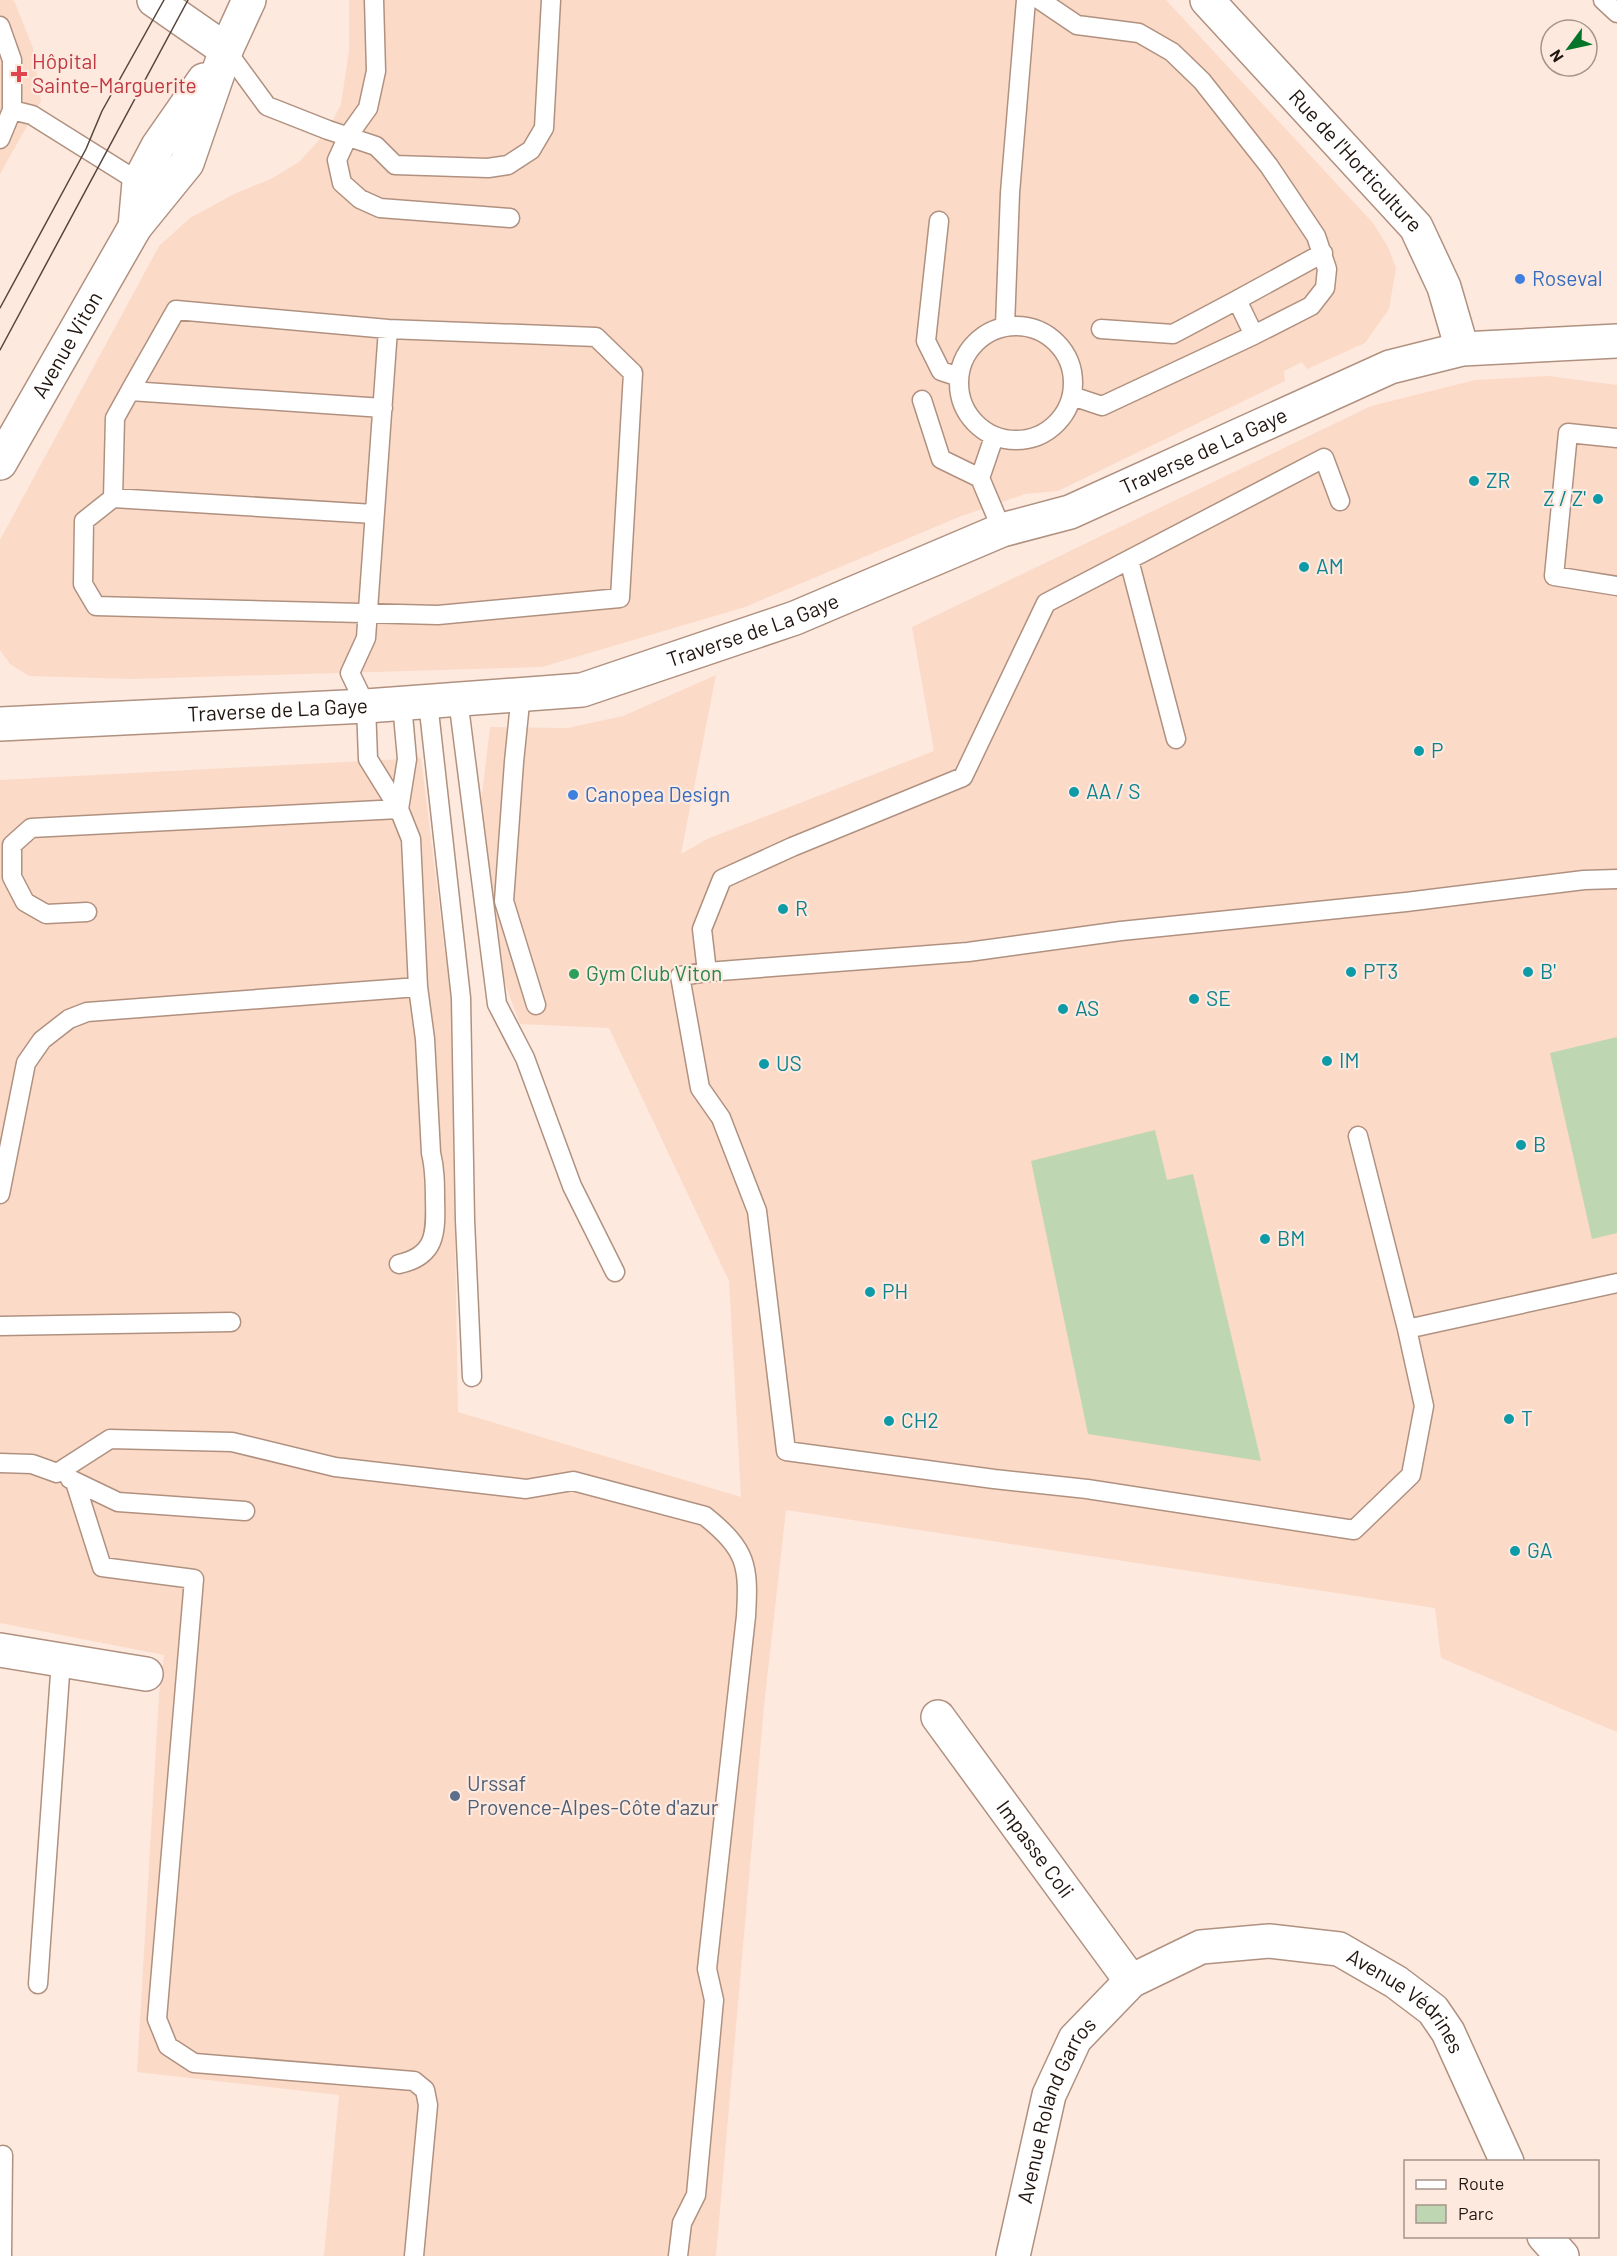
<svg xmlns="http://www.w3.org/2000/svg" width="1617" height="2256" viewBox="0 0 1617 2256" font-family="Barlow,sans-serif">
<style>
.built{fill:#fbdac8}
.green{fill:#bfd6b3}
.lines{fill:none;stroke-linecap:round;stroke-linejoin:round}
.service-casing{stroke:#b09180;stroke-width:21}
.minor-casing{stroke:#b09180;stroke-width:36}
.tertiary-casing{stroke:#b09180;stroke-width:36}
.service{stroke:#fff;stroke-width:18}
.minor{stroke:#fff;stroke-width:33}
.tertiary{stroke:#fff;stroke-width:33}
.tram{stroke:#54463e;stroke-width:1.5}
.health-dot{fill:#e0444e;stroke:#fee9de;stroke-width:2}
.shop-dot{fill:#3f7fe0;stroke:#fee9de;stroke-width:2}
.culture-dot{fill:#0f9aa8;stroke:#fee9de;stroke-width:2}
.leisure-dot{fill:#2e9e5b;stroke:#fee9de;stroke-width:2}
.service-dot{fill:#5c6f8a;stroke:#fee9de;stroke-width:2}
.labels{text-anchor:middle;stroke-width:4.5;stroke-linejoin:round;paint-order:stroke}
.health-label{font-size:21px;fill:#be3a42;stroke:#fee9de;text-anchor:start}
.street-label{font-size:21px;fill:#21150f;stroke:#fee9de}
.shop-label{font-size:21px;fill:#366cbe;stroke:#fee9de;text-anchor:start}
.culture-label{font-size:21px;fill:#0d838f;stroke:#fee9de;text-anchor:start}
.leisure-label{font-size:21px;fill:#27864d;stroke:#fee9de;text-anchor:start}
.service-label{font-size:21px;fill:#4e5e75;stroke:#fee9de;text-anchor:start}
</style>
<rect width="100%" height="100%" fill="#fee9de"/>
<!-- built -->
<path class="built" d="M0,0H13L15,3L33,48L41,101L0,174Z
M349,0H1166L1373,223L1388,247L1396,268L1389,309L1365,343L1307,369L1302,362L1284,371L1285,381L1058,491L1025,494L959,517L745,607L542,667L132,679L29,676L10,664L0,650V540L159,246L190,218L236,193L271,179L299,162L328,130L341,104L349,51Z
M1548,376L1617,385V1732L1441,1658L1435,1608L786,1510L764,1706L716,2256H324L339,2095L137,2072L159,1695L164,1655L0,1623V780L421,758L451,1001L458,1412L741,1497L729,1281L609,1028L520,1024L503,978L481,803L490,727L567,728L623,716L716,675L681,854L707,839L934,751L912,627L1371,406L1475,380Z"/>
<!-- green -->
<path class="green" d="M1617,1037V1233L1592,1239L1550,1053Z
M1155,1130L1167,1180L1193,1174L1261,1461L1088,1434L1031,1161Z"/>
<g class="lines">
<!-- service casing -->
<g class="service-casing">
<path id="service" d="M374,0L376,71L368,108L348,136L337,160L342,183L360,199L380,208L510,218
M1040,0L1077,25L1139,33L1172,52L1202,81L1269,166L1316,236L1327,269L1325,288L1311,306L1254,335L1102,406L1072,396
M1603,0L1617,13
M0,26L12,60V110
M226,50L267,106L328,130L376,146L395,165L488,168L508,165L531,150L544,128L551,0
M0,139L12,110L32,115L139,182
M939,221L926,341L941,371L959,377
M959 383a57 57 0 1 1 114 0a57 57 0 1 1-114 0Z
M1005,326L1010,193L1026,0
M388,329L366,638L350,673L366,706L368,759L399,809L411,839L418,987L425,1039L431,1153C435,1169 435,1184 435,1200C436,1233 436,1256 399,1264
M1101,329L1173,334L1237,300
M1254,335L1237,300L1323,253
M130,391L176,310L388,329L596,337L633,373L620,598L438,615L96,606L83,584L84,521L113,498L374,514
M922,400L941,459L980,478
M994,437L980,478L1002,530
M1617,438L1568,433L1554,576L1617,586
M113,498L115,418L130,391L383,408
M1129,560L1176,739
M521,693L514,762L504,901L536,1005
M458,699L497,1004L525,1058L572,1186L615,1272
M428,702L461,998L465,1220L472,1377
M399,809L407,759L402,704
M87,912L46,914L25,902L12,877V845L31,828L399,809
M707,972L702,929L722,879L792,847L963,777L1046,603L1324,458L1340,501
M1358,1136L1407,1329L1424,1406L1411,1475L1354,1530L1087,1489L994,1479L786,1451L757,1211L721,1118L700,1088L680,976L707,972L968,952L1121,931L1406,902L1584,880L1617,879
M0,1194L26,1063L42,1040L69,1019L87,1012L418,987
M0,1326L231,1322
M1407,1329L1617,1283
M0,1463L32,1464L57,1473L110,1439L232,1442L335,1467L526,1489L573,1481L705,1516C747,1550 749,1565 746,1616L707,1969L714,2000L696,2195L682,2223L678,2256
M70,1479L118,1502L245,1511
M75,1482L102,1567L194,1579L157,2019L168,2046L194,2063L414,2081L425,2090L428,2105L414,2256
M38,1984L61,1660
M2,2256L3,2155"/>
</g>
<!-- minor casing -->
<g class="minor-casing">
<g id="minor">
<path d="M154,0L226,50"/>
<path id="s1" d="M1207,0L1416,227L1444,287L1462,349"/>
<path id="s2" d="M0,724L366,706L582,690L795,618L1002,530L1070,512L1390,367L1462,349L1617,341"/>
<path d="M0,1650L146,1674"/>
<path id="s3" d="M938,1717L1131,1981"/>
<path d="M1544,2236L1562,2256"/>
<path id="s4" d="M1013,2256L1049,2095L1075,2039L1131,1981L1201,1947L1269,1941L1339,1949L1396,1982L1433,2010L1448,2032L1507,2162"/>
</g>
</g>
<!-- tertiary casing -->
<g class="tertiary-casing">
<g id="tertiary">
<path d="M135,227L139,182L158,146L204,80"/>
<path id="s5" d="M0,463L135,227L187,163L226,50L249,0"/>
</g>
</g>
<!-- service -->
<use href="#service" class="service"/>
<!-- minor -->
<use href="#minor" class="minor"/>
<!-- tertiary -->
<use href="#tertiary" class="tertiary"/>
<!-- tram -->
<path class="tram" d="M0,308L86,149L102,111L164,0
M0,350L188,0"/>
</g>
<!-- markers -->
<path class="health-dot" d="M16 65h6v6h6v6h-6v6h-6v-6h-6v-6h6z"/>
<g class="shop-dot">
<circle cx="1520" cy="279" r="6"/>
<circle cx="573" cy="795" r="6"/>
</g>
<g class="culture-dot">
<circle cx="1474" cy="481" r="6"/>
<circle cx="1598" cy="499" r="6"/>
<circle cx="1304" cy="567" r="6"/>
<circle cx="1419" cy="751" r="6"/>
<circle cx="1074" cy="792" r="6"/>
<circle cx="783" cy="909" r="6"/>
<circle cx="1351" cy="972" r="6"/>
<circle cx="1528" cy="972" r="6"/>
<circle cx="1194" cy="999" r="6"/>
<circle cx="1063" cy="1009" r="6"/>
<circle cx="1327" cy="1061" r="6"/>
<circle cx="764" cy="1064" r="6"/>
<circle cx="1521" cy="1145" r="6"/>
<circle cx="1265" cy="1239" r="6"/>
<circle cx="870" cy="1292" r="6"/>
<circle cx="1509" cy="1419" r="6"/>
<circle cx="889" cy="1421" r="6"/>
<circle cx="1515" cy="1551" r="6"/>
</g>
<circle class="leisure-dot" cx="574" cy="974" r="6"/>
<circle class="service-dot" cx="455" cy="1796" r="6"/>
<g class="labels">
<!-- health labels -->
<g class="health-label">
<text x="32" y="69">Hôpital<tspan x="32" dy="24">Sainte-Marguerite</tspan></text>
</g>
<!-- street labels -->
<g class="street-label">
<text dy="7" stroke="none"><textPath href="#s1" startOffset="219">Rue de l'Horticulture</textPath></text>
<text dy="7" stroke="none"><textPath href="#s5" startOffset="136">Avenue Viton</textPath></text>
<text dy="7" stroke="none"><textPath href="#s2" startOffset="1250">Traverse de La Gaye</textPath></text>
<text dy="7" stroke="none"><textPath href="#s2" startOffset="764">Traverse de La Gaye</textPath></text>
<text dy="7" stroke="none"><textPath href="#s2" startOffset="278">Traverse de La Gaye</textPath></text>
<text dy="7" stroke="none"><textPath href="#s3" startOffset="164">Impasse Coli</textPath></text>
<text dy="7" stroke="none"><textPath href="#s4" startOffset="610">Avenue Védrines</textPath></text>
<text dy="7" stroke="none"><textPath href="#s4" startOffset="153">Avenue Roland Garros</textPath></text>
</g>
<!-- shop labels -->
<g class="shop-label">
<text x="1532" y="286">Roseval</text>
<text x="585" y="802">Canopea Design</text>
</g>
<!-- culture labels -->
<g class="culture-label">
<text x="1486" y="488">ZR</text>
<text x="1586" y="506" text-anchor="end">Z / Z'</text>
<text x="1316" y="574">AM</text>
<text x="1431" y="758">P</text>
<text x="1086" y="799">AA / S</text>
<text x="795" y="916">R</text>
<text x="1363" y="979">PT3</text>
<text x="1540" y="979">B'</text>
<text x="1206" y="1006">SE</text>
<text x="1075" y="1016">AS</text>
<text x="1339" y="1068">IM</text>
<text x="776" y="1071">US</text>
<text x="1533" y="1152">B</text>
<text x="1277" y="1246">BM</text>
<text x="882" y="1299">PH</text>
<text x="1521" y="1426">T</text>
<text x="901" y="1428">CH2</text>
<text x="1527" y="1558">GA</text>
</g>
<!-- leisure labels -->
<g class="leisure-label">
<text x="586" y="981">Gym Club Viton</text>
</g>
<!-- service labels -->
<g class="service-label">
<text x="467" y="1791">Urssaf<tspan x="467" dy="24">Provence-Alpes-Côte d'azur</tspan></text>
</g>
</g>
<!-- legend -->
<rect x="1404" y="2160" width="195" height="78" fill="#fee9de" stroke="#a6948b" stroke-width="1.5"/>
<rect x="1416" y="2180" width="30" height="9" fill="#ffffff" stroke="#a6948b" stroke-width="1.5"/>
<text x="1458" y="2190" font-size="18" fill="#21150f">Route</text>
<rect x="1416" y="2205" width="30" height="18" fill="#bfd6b3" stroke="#a6948b" stroke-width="1.5"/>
<text x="1458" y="2220" font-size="18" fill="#21150f">Parc</text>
<!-- north arrow -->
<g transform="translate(1569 48) rotate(237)"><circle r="28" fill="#fee9de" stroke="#a6948b" stroke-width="1.5"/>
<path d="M0-4.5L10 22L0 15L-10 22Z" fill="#047529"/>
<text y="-9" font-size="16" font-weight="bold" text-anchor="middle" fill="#21150f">N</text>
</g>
</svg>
